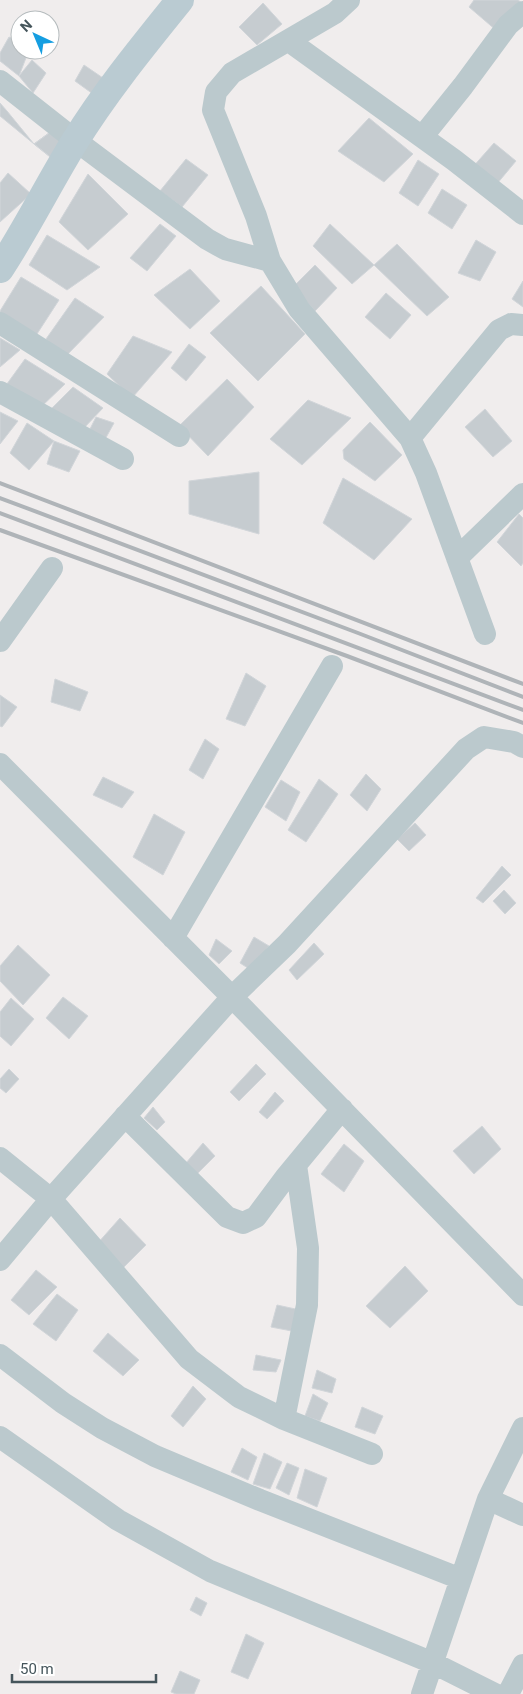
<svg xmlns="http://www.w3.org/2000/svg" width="523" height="1694" viewBox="0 0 523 1694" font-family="Roboto,sans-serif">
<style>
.building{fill:#c6ccd0;stroke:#d1d5d9}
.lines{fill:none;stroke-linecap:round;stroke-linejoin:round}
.street{stroke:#bbc9cd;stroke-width:22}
.secondary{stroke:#bacbd2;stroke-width:28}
.rail{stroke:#afb4b8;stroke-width:4}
</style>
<rect width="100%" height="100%" fill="#f0eded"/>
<!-- building -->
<path class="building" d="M474,0H518L522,3L497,31L469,7Z
M263,3L282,24L257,45L239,27Z
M9,37L20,42V50H29L19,76L0,61V53Z
M32,60L46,73L33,93L19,76Z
M84,65L103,78L93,94L75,81Z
M0,103L7,111L34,144L0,116Z
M369,118L413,154L384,182L338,151Z
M49,133L67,137L54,160L34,144Z
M49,133L72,146L54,160L34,144Z
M494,143L516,161L486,197L464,177Z
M186,159L208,175L182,207L160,191Z
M418,160L439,174L418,206L399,193Z
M8,173L31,194L0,222V183Z
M88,174L128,214L88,250L59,222Z
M442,189L467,205L452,229L428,213Z
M160,224L176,236L147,271L130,258Z
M330,224L374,265L352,284L313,246Z
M47,235L100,267L67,290L29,265Z
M476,240L496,252L480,281L458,273Z
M397,244L449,297L427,316L374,265Z
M315,265L337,288L315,311L293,287Z
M190,269L220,301L190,329L154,295Z
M21,277L59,300L35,337L0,317V311Z
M523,281V307L512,299Z
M261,286L305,334L258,381L210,333Z
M386,293L411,315L390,339L365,317Z
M75,298L104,317L65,357L46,339Z
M133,336L172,352L132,398L107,374Z
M0,338L20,350L0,367Z
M189,344L206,357L186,381L171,368Z
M25,359L65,384L40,408L4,388Z
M227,379L254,407L208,456L179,426Z
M73,387L103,408L83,429L49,411Z
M308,400L351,418L302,465L270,439Z
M485,409L512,441L493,457L465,427Z
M0,412L18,421L0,444Z
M96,417L114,423L103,443L87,435Z
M370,422L402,455L375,481L344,459L343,450Z
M27,423L54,441L29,470L10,453Z
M54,441L80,451L69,472L47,464Z
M259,472V534L189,514V481Z
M343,478L412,519L374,560L323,523Z
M519,514L523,518V563L521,566L497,542Z
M246,673L266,686L245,726L226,719Z
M55,679L88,692L80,711L51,702Z
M0,695L17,707L2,727L0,726Z
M205,739L219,749L203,779L189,770Z
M366,774L381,789L367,811L350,795Z
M103,777L134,792L122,808L93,795Z
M319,779L338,794L306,842L288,830Z
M281,780L300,792L286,821L265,807Z
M154,814L185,832L163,875L133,857Z
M415,823L426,835L409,851L397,839Z
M502,866L511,875L483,903L476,898Z
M504,890L516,903L505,914L493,901Z
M254,937L269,946L251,970L240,963Z
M216,939L232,951L219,964L209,955Z
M314,943L324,954L297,980L289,970Z
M18,945L50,975L23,1005L0,981V966Z
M63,997L88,1016L69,1039L46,1018Z
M11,998L34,1019L11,1046L0,1036V1012Z
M256,1064L266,1074L239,1101L230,1092Z
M9,1069L19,1079L6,1093L0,1088V1079Z
M275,1092L284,1101L267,1119L259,1112Z
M153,1107L165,1122L157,1130L144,1118Z
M482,1126L501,1149L474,1174L453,1151Z
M203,1143L215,1156L197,1174L186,1163Z
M344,1144L364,1161L344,1192L321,1174Z
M120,1218L146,1245L122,1269L97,1244Z
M405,1266L428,1291L390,1328L366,1306Z
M36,1270L57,1287L29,1315L11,1300Z
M57,1294L78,1310L56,1341L33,1324Z
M277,1305L300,1310L297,1332L271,1327Z
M108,1333L139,1360L123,1376L93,1351Z
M256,1355L281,1360L276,1372L253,1370Z
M317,1370L336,1379L332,1393L312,1388Z
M193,1386L206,1399L183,1427L171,1416Z
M313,1394L328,1403L320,1421L305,1416Z
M362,1407L383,1416L375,1434L355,1427Z
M242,1448L257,1457L248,1480L231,1472Z
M264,1453L282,1462L270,1489L253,1484Z
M287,1463L299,1468L289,1495L276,1488Z
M305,1469L327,1478L317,1507L297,1498Z
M196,1597L207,1603L201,1616L190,1610Z
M246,1634L264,1643L248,1679L231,1672Z
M180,1671L200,1680L194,1694H176L171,1692Z"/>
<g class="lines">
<!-- street -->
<path class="street" d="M349,0L335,13L232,73L216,92L213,110L256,216L270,261L299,309L410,438L426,473L485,634
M289,41L454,160L523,214
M0,81L75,140L207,239L225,249L270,261
M422,137L463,86L508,25L523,12
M0,323L179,436
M0,392L123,459
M410,438L499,330L511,324L523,325
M457,558L523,494
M0,641L52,568
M0,764L232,997L523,1295
M173,938L332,666
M125,1116L227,1217L243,1223L256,1217L285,1178L342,1109
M0,1158L51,1199L189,1359L239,1397L284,1419L372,1454
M0,1260L51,1199L232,997L287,944L466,749L484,737L514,742L523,747
M0,1355L63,1403L102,1428L155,1456L260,1500L461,1579
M284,1419L307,1305L308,1248L296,1165
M0,1437L118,1520L210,1571L433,1663L495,1694
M488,1499L523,1515
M422,1694L488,1499L523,1428
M508,1694L523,1665"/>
<!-- secondary -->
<path class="secondary" d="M0,269C27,228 49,183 75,141C106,91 143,46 180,0"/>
<!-- rail -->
<path class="rail" d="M0,483L523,684
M0,498L358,633L523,697
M0,513L523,710
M0,530L347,656L523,723"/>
</g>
<!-- north arrow -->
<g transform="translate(35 35) rotate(316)"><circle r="24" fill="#ffffff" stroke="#b5bbbd"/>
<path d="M0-4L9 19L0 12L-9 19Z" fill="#159ee1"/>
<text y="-8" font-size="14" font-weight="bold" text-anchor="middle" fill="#45555b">N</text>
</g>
<!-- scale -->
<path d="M12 1674v8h144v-8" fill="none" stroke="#45555b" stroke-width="2.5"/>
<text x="20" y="1674" font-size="15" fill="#45555b" stroke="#ffffff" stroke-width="4" paint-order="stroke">50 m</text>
</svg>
